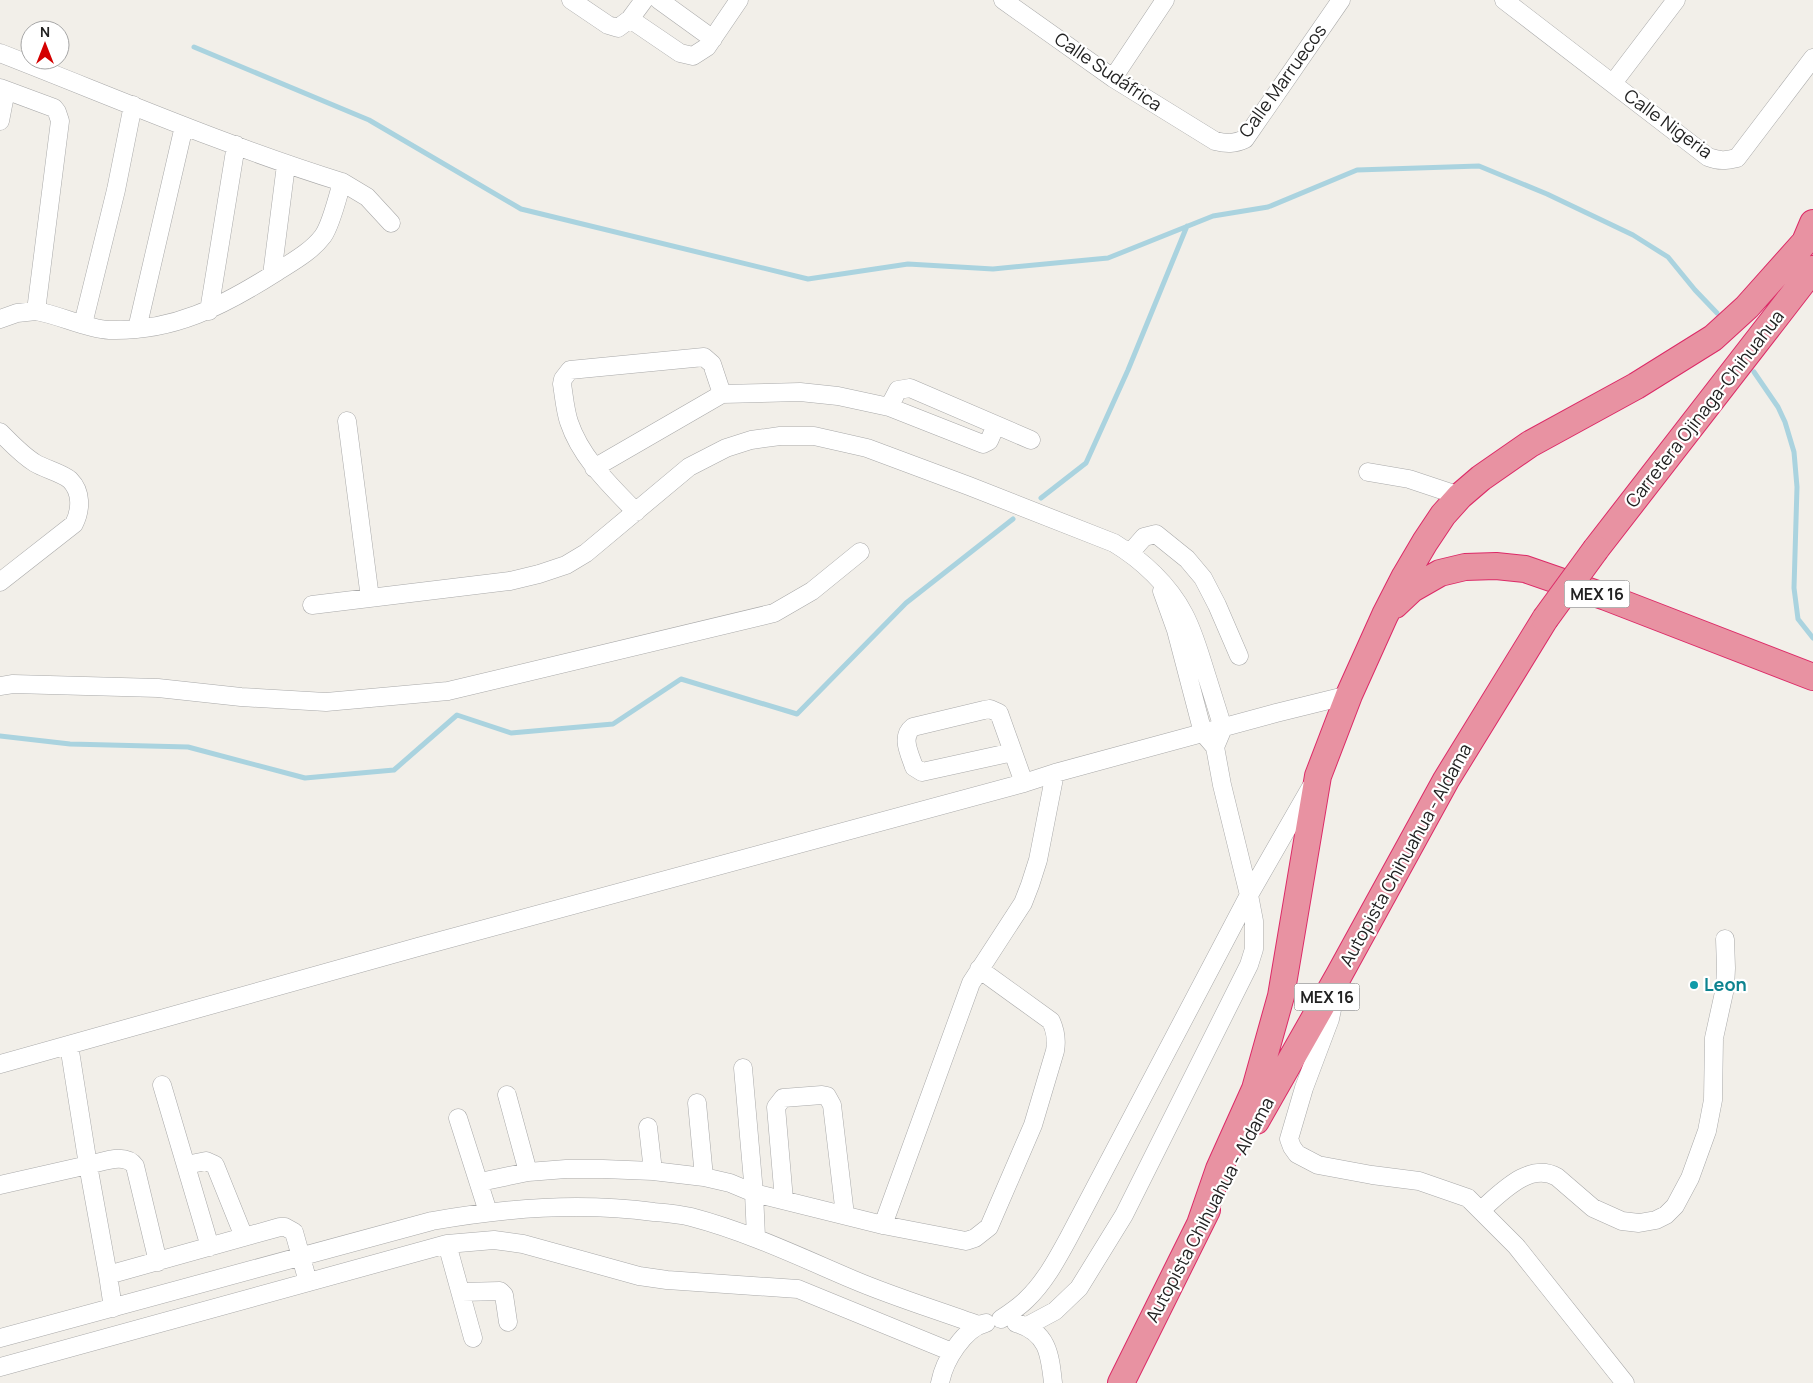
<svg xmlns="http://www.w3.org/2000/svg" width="1813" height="1383" viewBox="0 0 1813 1383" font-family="Manrope,sans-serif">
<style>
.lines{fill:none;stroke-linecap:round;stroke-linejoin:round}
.stream{stroke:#aad3df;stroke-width:5}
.minor-casing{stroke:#a9a9a9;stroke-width:19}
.highway-casing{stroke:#dc2a67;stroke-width:28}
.minor{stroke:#fff;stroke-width:18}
.highway{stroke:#e892a2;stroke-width:26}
.highway-bridge-casing{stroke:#dc2a67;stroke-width:28;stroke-linecap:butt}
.highway-bridge{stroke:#e892a2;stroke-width:26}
.culture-dot{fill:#0f9aa8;stroke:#fff;stroke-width:2}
.labels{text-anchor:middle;stroke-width:4.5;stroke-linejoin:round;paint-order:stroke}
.shield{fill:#fff;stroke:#646464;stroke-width:1}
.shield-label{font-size:16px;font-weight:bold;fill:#222}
.street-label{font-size:18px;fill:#222;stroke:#fff}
.culture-label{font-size:18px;font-weight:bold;fill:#0d838f;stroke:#fff;text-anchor:start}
</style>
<rect width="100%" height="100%" fill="#f2efe9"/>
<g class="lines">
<!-- stream -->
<path class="stream" d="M194,47L369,120L521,209L808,279L908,264L993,269L1108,258L1213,216L1268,207L1357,170L1479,166L1547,194L1633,235L1668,257L1695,290L1717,313
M1754,372L1778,407L1785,422L1794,452L1797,487L1794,588L1798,619L1813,638
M1041,498L1086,463L1128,370L1187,226
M0,736L70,744L188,747L305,778L394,770L457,715L511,733L613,724L681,679L797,714L906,603L1013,519"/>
<!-- minor casing -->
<g class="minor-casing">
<path id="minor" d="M571,0L608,25L618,28L630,19L644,0
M659,0L713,39
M1003,0L1113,78L1215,141C1227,144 1234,144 1245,139L1341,0
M1504,0L1708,157C1719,161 1726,161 1737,158L1813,58
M630,19L680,53L693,56L707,47L739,0
M0,53C113,97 226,146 342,182C338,196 331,225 323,236C311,252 292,262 275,273C223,306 173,332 109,330C86,329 60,315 36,311L60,121L57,112L54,108L0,88
M1113,78L1165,0
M1613,83L1676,0
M0,121L6,90
M342,182L367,197L391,223
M272,275L286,165
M209,311L236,145
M0,319L17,313L36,311
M83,324L116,190L133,105
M137,329L184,126
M889,407L983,444L989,441L996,425
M347,421L370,598
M0,432C11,443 22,455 35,463C45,469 62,473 70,480C82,492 81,510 74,524L0,582
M594,468L722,394
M1368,472L1409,479L1460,496
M636,512C610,485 581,458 569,422C565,410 564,396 562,384L563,379L570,370L704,357L712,364L722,394L800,392L838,396L889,407L898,390L910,388L1031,440
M1130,553L1144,537L1156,534L1187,559L1203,578L1217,605L1239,656
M312,605L510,581L539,574L566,565L586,553L689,467L726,448L751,440L780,436H814L867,448L969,486L1114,543C1142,560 1169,585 1184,614C1192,629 1197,645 1202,661C1209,683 1216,706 1223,728L1215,747
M0,686L13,684L158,688L241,697L326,702L448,691L774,613L812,591L860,552
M1013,752L922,772L914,767C910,754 900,737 913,727L984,710L990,709L999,713L1024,783
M1335,995L1330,1019L1304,1088L1289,1139L1292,1147L1297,1154L1318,1165L1372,1175L1419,1181L1468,1198L1516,1246L1625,1383
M0,1064L418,947L1024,783L1055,773L1276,713L1349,695
M743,1068L754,1193L883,1225L966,1241L975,1238L989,1227L1033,1125L1055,1051C1057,1040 1056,1032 1051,1021L979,969
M162,1085L210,1247
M507,1095L528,1172
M697,1103L704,1177
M458,1118L488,1212
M648,1127L653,1171
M186,1165L206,1161L215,1165L244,1237
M480,1182L528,1172L566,1169H603L653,1171L704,1177L730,1183L754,1193L756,1237
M0,1185L88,1165L69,1045
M784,1200L776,1107L783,1098L822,1095L827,1096L832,1105L845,1215
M1481,1210C1500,1194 1529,1161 1557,1177L1593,1208L1622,1221L1639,1223L1656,1220L1666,1215L1675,1206L1690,1178L1707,1131L1713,1100L1714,1038L1725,988L1726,968L1725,939
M883,1225L971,983L1023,903L1030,885L1038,860L1055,773
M447,1244L473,1338
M108,1275L280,1227H285L294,1232L308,1282
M462,1292L500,1291L504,1295L508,1322
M113,1308L108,1275L88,1165C103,1162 125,1152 135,1166L158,1262
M1001,1319C1010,1313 1019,1307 1026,1300C1044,1283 1056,1261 1068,1239L1249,895L1311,787
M1016,1323C1048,1332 1050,1355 1053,1383
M1027,1326L1055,1311L1079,1288L1124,1215L1249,965L1254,949V921L1249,895L1222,785L1215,747L1203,733L1176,630L1162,591
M0,1338L432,1221C507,1208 578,1202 654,1212C666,1213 679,1214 691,1217C748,1232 800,1257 854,1280C894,1297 937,1310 978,1325
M0,1367L447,1244L494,1240L523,1244L639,1276L667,1280L798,1289L952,1352
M940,1383C944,1361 964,1328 986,1323"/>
</g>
<!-- highway casing -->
<g class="highway-casing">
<path id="highway" d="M1596,549L1813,269
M1395,605L1412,589L1440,573L1465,567L1496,566L1525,569L1606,597L1813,677
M1256,1121L1339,975L1446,780L1545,619
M1200,1224L1219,1169L1255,1089L1281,996L1318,776L1349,695L1385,615L1405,576L1425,542L1443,515L1460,496L1481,478L1530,444L1636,386L1713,338L1747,307L1805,242L1813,223
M1121,1383L1207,1210"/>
</g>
<!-- minor -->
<use href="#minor" class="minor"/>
<!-- highway -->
<use href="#highway" class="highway"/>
<!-- highway-bridge casing -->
<g class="highway-bridge-casing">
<path id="highway-bridge" d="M1545,619L1596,549"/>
</g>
<!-- highway-bridge -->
<use href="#highway-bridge" class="highway-bridge"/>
</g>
<!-- markers -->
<circle class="culture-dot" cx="1694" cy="985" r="5"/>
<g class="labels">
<!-- shield labels -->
<g class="shield">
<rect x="1564.5" y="580.5" width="65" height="27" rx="4"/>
<rect x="1294.5" y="983.5" width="65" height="27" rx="4"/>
</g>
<g class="shield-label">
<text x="1597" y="600">MEX 16</text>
<text x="1327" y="1003">MEX 16</text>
</g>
<!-- street labels -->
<g class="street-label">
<text transform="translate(1108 72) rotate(34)" y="6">Calle Sudáfrica</text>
<text transform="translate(1283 81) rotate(-54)" y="6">Calle Marruecos</text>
<text transform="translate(1668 124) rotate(36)" y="6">Calle Nigeria</text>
<text transform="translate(1705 409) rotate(-52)" y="6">Carretera Ojinaga-Chihuahua</text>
<text transform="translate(1406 855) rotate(-61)" y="6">Autopista Chihuahua - Aldama</text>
<text transform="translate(1210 1210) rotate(-62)" y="6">Autopista Chihuahua - Aldama</text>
</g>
<!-- culture labels -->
<g class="culture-label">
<text x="1704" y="991">Leon</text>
</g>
</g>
<!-- north arrow -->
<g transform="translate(45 45)"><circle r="24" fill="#ffffff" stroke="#a7a7a7"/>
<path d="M0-4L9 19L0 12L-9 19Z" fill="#d40000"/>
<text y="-8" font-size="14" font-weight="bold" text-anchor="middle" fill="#222222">N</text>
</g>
</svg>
